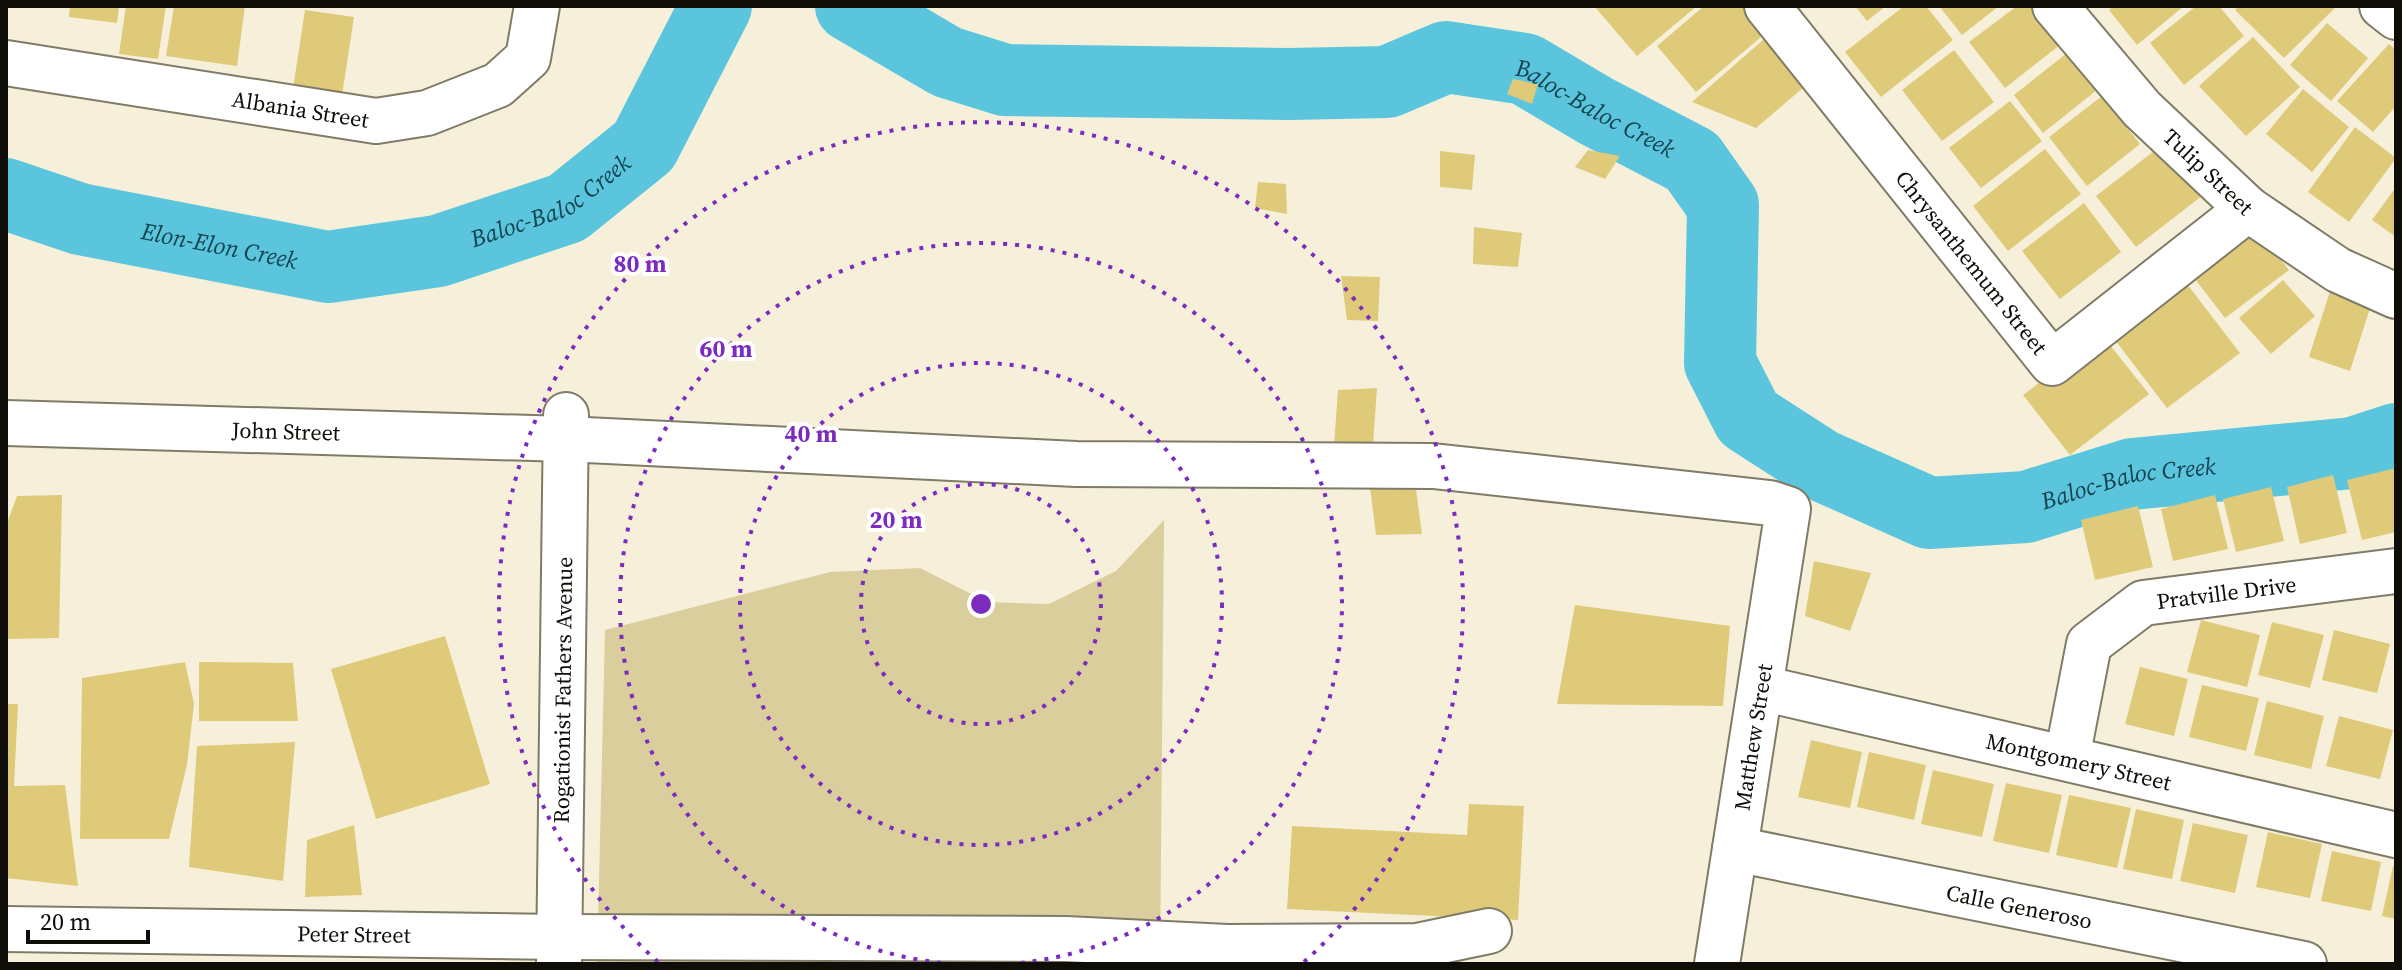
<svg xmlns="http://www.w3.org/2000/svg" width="2402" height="970" viewBox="0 0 2402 970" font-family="'Source Serif 4',serif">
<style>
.green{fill:#dace9c}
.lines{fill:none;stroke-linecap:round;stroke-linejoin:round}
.river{stroke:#5bc5de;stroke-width:72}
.building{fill:#dfca7a}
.minor-casing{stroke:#807b67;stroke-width:48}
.minor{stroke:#fff;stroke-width:44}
.ring{fill:none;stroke:#7b2cbf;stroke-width:4;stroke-dasharray:4 8}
.labels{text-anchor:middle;stroke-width:8;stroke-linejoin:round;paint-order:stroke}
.street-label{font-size:22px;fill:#0f0d07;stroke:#fff}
.water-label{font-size:24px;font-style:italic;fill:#13434d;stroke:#fff}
.centre{fill:#7b2cbf;stroke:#fff;stroke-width:4}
.ring-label{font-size:24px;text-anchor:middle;font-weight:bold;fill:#7b2cbf;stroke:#fff;stroke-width:8;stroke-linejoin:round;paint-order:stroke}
</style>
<rect width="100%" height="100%" fill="#f6f0db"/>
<!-- green -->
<path class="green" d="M1164,520L1160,964H597L605,630L830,572L920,568L987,602L1049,604L1116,571Z"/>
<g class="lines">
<!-- river -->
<g class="river">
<path id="s1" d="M851,6L947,62L1005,80L1289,84L1387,82L1446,57L1525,69L1596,111L1692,161L1723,205L1720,363L1748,418L1821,465L1929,513L2026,507L2132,474L2353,453L2396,439"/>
<path id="s2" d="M6,194L80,219L328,267L438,251L567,208L644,146L716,6"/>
</g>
</g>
<!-- building -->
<path class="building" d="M70,6H119L117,23L69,17Z
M126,6H166L158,59L119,54Z
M174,6H245L237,66L166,56Z
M1594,6H1697L1637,56Z
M1704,6H1756L1774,26L1696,92L1657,46Z
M1855,6H1886L1867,21Z
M1904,6H1926L1953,40L1881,97L1845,52Z
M1939,6H1999L1962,35Z
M2017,6H2038L2065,41L2005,88L1969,42Z
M2114,6H2184L2137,45L2109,10Z
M2196,6H2219L2244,36L2184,85L2150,43Z
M2239,6H2337L2284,58L2235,10Z
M305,10L354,17L341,102L292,95Z
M2327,23L2368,58L2331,101L2290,65Z
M1778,27L1818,75L1756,128L1692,102Z
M2253,37L2300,87L2246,136L2199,86Z
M2389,44L2396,50V106L2373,132L2337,101Z
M1954,50L1994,102L1942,141L1902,90Z
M2067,53L2097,90L2043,133L2014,95Z
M1513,79L1538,84L1532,104L1507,94Z
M2303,89L2349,127L2312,172L2266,134Z
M2102,96L2140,144L2087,186L2049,137Z
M2010,101L2042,141L1981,188L1949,148Z
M2355,127L2396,158L2349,222L2308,192Z
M2167,141L2207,192L2136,247L2096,196Z
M2045,149L2081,194L2008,251L1973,206Z
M1588,150L1620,156L1605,179L1575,167Z
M1440,151L1475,155L1472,190L1440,187Z
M1258,182L1286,184L1287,214L1255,208Z
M2396,187V237L2372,220Z
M2084,203L2121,252L2060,299L2022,251Z
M2251,221L2289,270L2225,318L2188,270Z
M1474,227L1522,233L1518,267L1473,264Z
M2177,271L2240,353L2167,408L2105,327Z
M1341,276L1380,277L1378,321L1347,320Z
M2283,280L2315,316L2271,354L2239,318Z
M2332,285L2373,299L2350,371L2309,357Z
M2102,335L2149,394L2070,455L2023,395Z
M1377,388L1373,445L1334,446L1338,390Z
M2396,468V532L2362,540L2347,480Z
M2333,475L2347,533L2300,544L2287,487Z
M1369,479L1415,482L1422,534L1376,535Z
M2271,487L2284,541L2236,552L2223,499Z
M62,495L59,638L6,639V526L17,496Z
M2215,495L2228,549L2173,561L2161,509Z
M2138,506L2153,567L2095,580L2081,520Z
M1814,561L1871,573L1850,631L1805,616Z
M1575,605L1730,626L1723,706L1557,704Z
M2201,620L2260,635L2247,687L2187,672Z
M2272,622L2324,635L2310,688L2258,675Z
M2334,630L2390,644L2377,693L2322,680Z
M445,636L490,784L376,819L331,669Z
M185,662L194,704L187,765L169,839H80L82,678Z
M199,662L293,663L298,721H199Z
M2140,667L2188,679L2174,736L2125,724Z
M2202,685L2259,698L2246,751L2189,737Z
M2267,701L2324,716L2311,769L2254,755Z
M6,704H18L14,786L65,785L78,886L6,878Z
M2339,716L2393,730L2380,779L2326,766Z
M1811,740L1862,752L1850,808L1798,797Z
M295,742L283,881L189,867L197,746Z
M1869,752L1926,765L1914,820L1857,807Z
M1933,770L1994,784L1982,837L1921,824Z
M2006,783L2062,795L2049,853L1993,841Z
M2069,795L2131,808L2117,868L2056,855Z
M1469,804L1524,806L1518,920L1287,909L1292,826L1467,835Z
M2136,809L2184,820L2172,879L2123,869Z
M2193,823L2248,835L2235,893L2180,881Z
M354,825L362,895L305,897L307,840Z
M2268,832L2322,844L2310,898L2256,887Z
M2332,851L2381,862L2371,911L2321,901Z
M2393,866H2396V919L2382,916Z"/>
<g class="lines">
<!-- minor casing -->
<g class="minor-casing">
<g id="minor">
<path id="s3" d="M1767,6L2052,363L2248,209"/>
<path id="s4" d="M2055,6L2142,109L2248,209L2338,270L2396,296"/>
<path d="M2382,6L2396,17"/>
<path id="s5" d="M6,63L376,121L427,113L498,85L528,58L537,6"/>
<path id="s6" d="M6,423L566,439L1076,464L1433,466L1770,503L1788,509L1717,964"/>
<path id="s7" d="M1761,688L2396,835"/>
<path id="s8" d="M2067,758L2089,644L2143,603L2396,571"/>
<path id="s9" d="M1735,849L2304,964"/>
<path id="s10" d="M6,929L559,937L1066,939L1227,947L1417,946L1489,931"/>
<path id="s11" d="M559,964L566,415"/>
</g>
</g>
<!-- minor -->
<use href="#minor" class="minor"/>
</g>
<!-- distance rings -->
<g class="ring">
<circle cx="981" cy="604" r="120"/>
<circle cx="981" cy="604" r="241"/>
<path d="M953 964A361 361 0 1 1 1009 964"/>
<path d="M658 962A482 482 0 1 1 1304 962"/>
</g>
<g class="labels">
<!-- street labels -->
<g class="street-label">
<text dy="8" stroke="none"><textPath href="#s5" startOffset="298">Albania Street</textPath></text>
<text dy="8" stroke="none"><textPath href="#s4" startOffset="226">Tulip Street</textPath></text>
<text dy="8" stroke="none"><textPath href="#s3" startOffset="328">Chrysanthemum Street</textPath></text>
<text dy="8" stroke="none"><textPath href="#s6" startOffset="280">John Street</textPath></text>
<text dy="8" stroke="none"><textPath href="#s8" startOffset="268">Pratville Drive</textPath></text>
<text dy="8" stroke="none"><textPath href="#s11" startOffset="274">Rogationist Fathers Avenue</textPath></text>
<text transform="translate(1753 737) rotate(-81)" y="8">Matthew Street</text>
<text dy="8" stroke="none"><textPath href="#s7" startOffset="326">Montgomery Street</textPath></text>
<text dy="8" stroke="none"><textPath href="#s9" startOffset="290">Calle Generoso</textPath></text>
<text dy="8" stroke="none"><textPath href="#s10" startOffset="348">Peter Street</textPath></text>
</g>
<!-- water labels -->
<g class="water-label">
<text dy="8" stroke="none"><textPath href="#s1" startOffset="778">Baloc-Baloc Creek</textPath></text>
<text dy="8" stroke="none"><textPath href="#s2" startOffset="566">Baloc-Baloc Creek</textPath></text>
<text dy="8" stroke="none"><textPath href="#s2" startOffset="220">Elon-Elon Creek</textPath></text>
<text dy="8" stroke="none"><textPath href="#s1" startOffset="1570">Baloc-Baloc Creek</textPath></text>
</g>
</g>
<circle cx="981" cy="604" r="12" class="centre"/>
<g class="ring-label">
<text x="640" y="272">80 m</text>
<text x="726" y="357">60 m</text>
<text x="811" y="442">40 m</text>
<text x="896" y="528">20 m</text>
</g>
<!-- border -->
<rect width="2402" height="970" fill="none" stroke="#0f0d07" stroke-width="16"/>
<!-- scale -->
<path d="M28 930v12h120v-12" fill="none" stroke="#0f0d07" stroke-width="4"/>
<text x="40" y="930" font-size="24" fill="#0f0d07" stroke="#ffffff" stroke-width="6" paint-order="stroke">20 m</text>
</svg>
